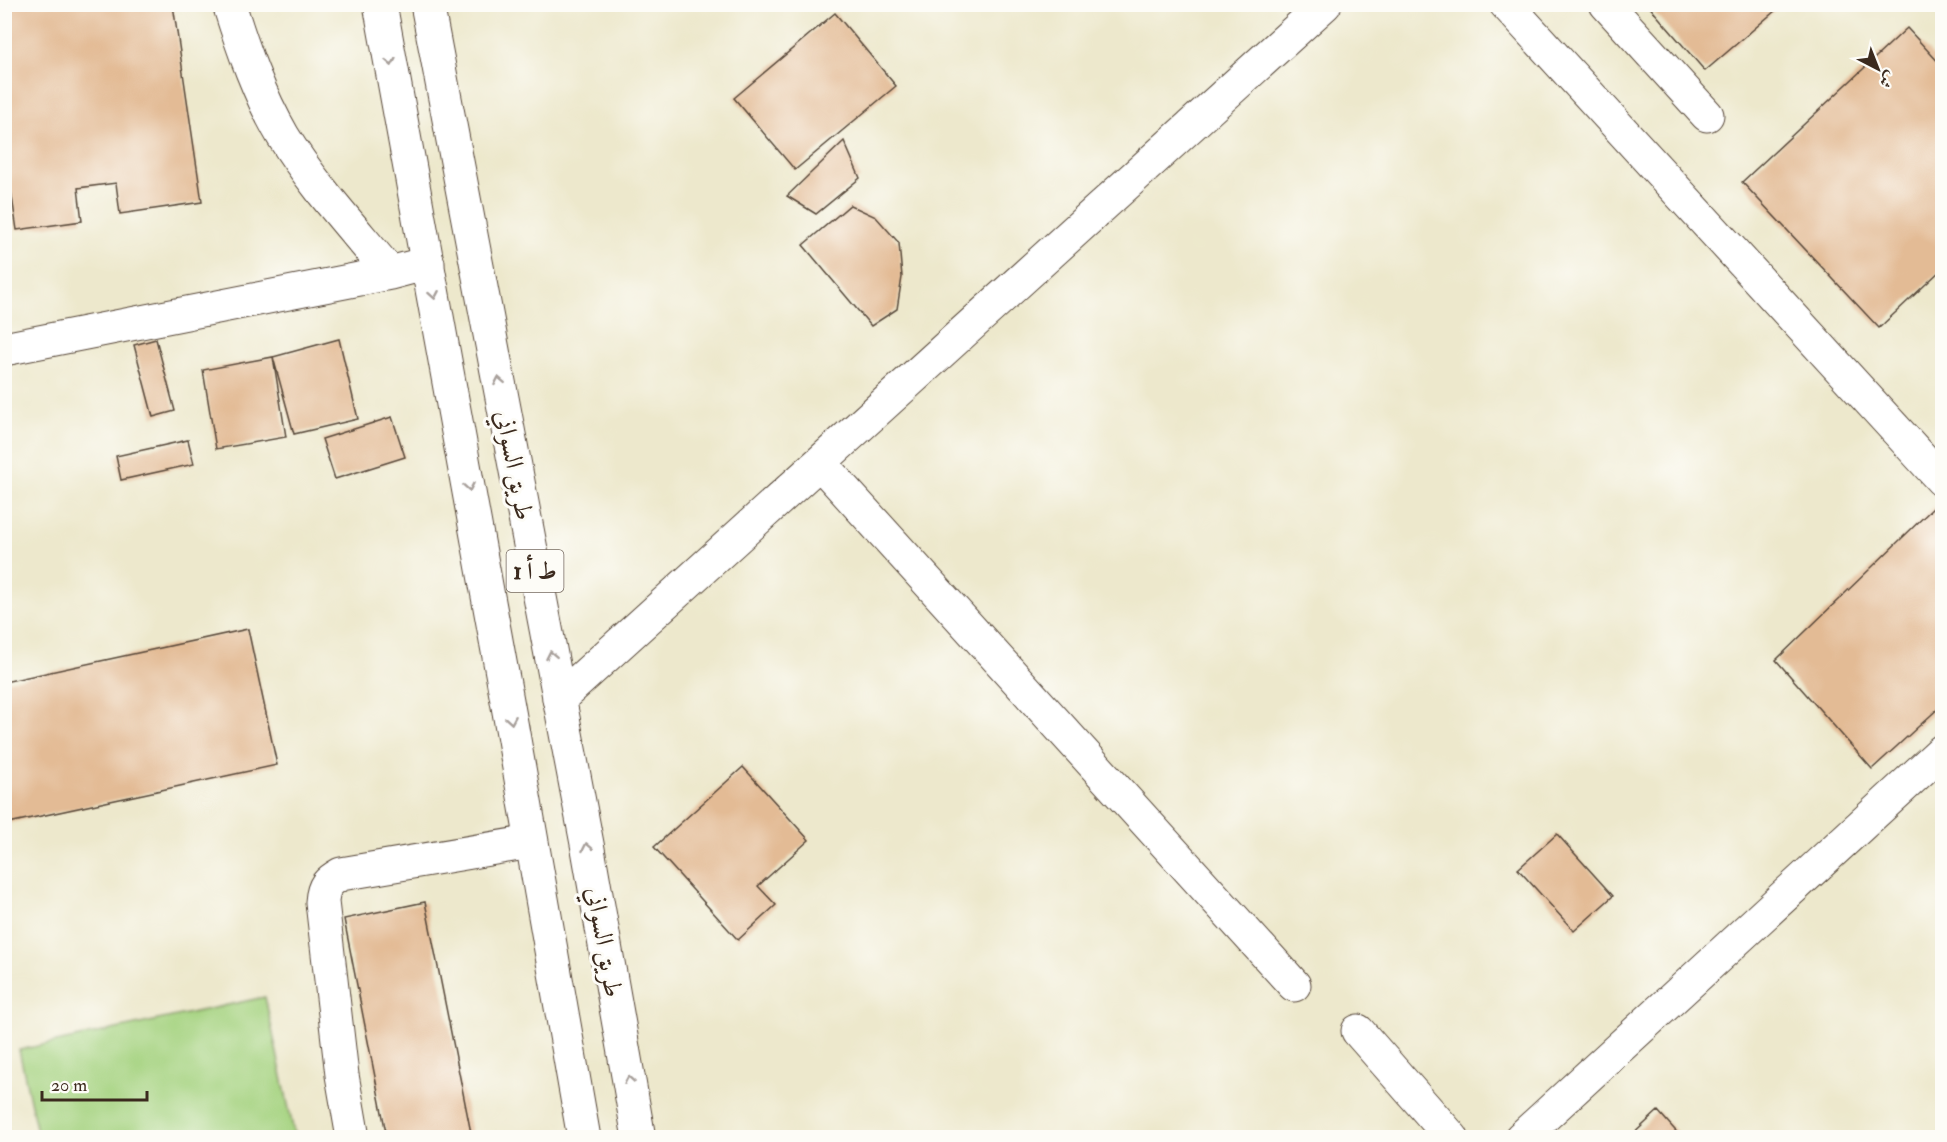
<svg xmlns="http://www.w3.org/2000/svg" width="1947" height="1142" viewBox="0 0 1947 1142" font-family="'IM FELL Double Pica',Amiri,serif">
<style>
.green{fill:#a6d381;stroke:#707e50;stroke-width:1.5}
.building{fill:#e3bb95}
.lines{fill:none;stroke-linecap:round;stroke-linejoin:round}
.minor-casing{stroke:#564638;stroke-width:35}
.highway-casing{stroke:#564638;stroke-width:35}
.minor{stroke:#fff;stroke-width:33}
.highway{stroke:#fff;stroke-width:33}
.oneway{stroke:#a79f9a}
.labels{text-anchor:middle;stroke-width:6;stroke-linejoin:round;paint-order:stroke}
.shield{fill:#fdfcf7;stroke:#75695f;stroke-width:1.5}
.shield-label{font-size:24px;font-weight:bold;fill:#3b2a1e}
.street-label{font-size:26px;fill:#3b2a1e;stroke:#fdfcf7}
</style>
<rect width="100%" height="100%" fill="#fdfcf7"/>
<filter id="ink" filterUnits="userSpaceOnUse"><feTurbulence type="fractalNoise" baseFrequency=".0167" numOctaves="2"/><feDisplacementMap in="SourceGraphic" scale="12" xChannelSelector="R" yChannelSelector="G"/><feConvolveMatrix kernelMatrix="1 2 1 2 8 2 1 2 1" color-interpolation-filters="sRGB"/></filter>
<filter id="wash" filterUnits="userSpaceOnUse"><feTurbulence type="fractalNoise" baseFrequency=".008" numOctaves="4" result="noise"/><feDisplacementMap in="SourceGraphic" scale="24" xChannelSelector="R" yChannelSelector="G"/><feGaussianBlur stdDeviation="1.35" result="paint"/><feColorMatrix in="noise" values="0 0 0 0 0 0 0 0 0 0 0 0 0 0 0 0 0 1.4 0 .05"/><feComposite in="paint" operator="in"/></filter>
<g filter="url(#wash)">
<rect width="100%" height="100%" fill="#ede8cc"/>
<!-- green -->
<path class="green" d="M265,997L295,1137H38L19,1050Z"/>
<g id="blocks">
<!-- building -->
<path class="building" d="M1647,4H1783L1705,71Z
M4,5H173L202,202L120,214L116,183L78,188L82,221L17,230L4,144Z
M835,13L896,86L795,170L734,98Z
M1907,28L1942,66V269L1879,328L1742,182Z
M844,141L860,178L816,214L787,196Z
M850,205L876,217L899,243L902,277L897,309L871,326L803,245Z
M156,339L175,411L153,417L134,345Z
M339,339L358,419L294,434L273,357Z
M273,357L286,437L216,449L203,370Z
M392,417L405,457L335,479L322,439Z
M188,440L194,464L121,480L116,456Z
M1935,506L1942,515V705L1872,769L1776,660Z
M248,629L277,765L4,824V682Z
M743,767L809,840L758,886L776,905L738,940L654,847Z
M1557,834L1613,896L1574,931L1518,869Z
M425,902L472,1138H387L344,919Z
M1658,1111L1682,1138H1629Z"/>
</g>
</g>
<g filter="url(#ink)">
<use href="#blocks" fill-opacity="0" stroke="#564638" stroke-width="1.5"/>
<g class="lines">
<!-- minor casing -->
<g class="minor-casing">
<path id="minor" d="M229,4C243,49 259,95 283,136C313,185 353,228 390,273
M1506,4L1942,480
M1606,4L1707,115
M4,349L390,273L428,263
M820,463L1294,985
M559,699L1325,4
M1358,1031L1452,1138
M353,1138L342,1075L322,902C323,886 328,881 341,874L531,842
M1521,1138L1942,751"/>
</g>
<!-- highway casing -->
<g class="highway-casing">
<path id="highway" d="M380,4L512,728L584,1138
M427,4L588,849L639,1138"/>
</g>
<!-- minor -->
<use href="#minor" class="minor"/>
<!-- highway -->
<use href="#highway" class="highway"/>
</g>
<!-- one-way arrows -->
<defs><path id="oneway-chevron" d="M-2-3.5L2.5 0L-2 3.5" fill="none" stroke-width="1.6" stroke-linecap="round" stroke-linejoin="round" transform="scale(1.5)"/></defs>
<g class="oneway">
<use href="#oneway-chevron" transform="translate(391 62) rotate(80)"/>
<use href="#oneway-chevron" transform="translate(434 295) rotate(80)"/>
<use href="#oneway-chevron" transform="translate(499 381) rotate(-101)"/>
<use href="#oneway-chevron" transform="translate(469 487) rotate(80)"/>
<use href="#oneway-chevron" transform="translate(551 655) rotate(-101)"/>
<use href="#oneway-chevron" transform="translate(511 720) rotate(80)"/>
<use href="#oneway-chevron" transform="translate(587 847) rotate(-101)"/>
<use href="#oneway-chevron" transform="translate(629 1080) rotate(-100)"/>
</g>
</g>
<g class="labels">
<!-- shield labels -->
<rect class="shield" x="506.5" y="550" width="57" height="42" rx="4.5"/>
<g class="shield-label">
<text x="535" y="579">ط أ 1</text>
</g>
<!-- street labels -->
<g class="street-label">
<text transform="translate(515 465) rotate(79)" y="9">طريق السواني</text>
<text transform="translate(605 942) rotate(80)" y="9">طريق السواني</text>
</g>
</g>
<!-- margin -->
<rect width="1947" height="1142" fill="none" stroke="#fdfcf7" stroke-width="24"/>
<!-- north arrow -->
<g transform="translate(1878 69) rotate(138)" stroke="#fdfcf7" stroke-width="4.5" paint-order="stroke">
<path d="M0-4.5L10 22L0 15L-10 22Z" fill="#3b2a1e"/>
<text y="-9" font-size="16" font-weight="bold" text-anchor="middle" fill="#3b2a1e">ش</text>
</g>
<!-- scale -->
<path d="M42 1091v9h105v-9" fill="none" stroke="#3b2a1e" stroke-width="3"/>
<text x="51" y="1091" font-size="18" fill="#3b2a1e" stroke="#fdfcf7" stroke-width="4.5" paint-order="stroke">20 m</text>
</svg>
